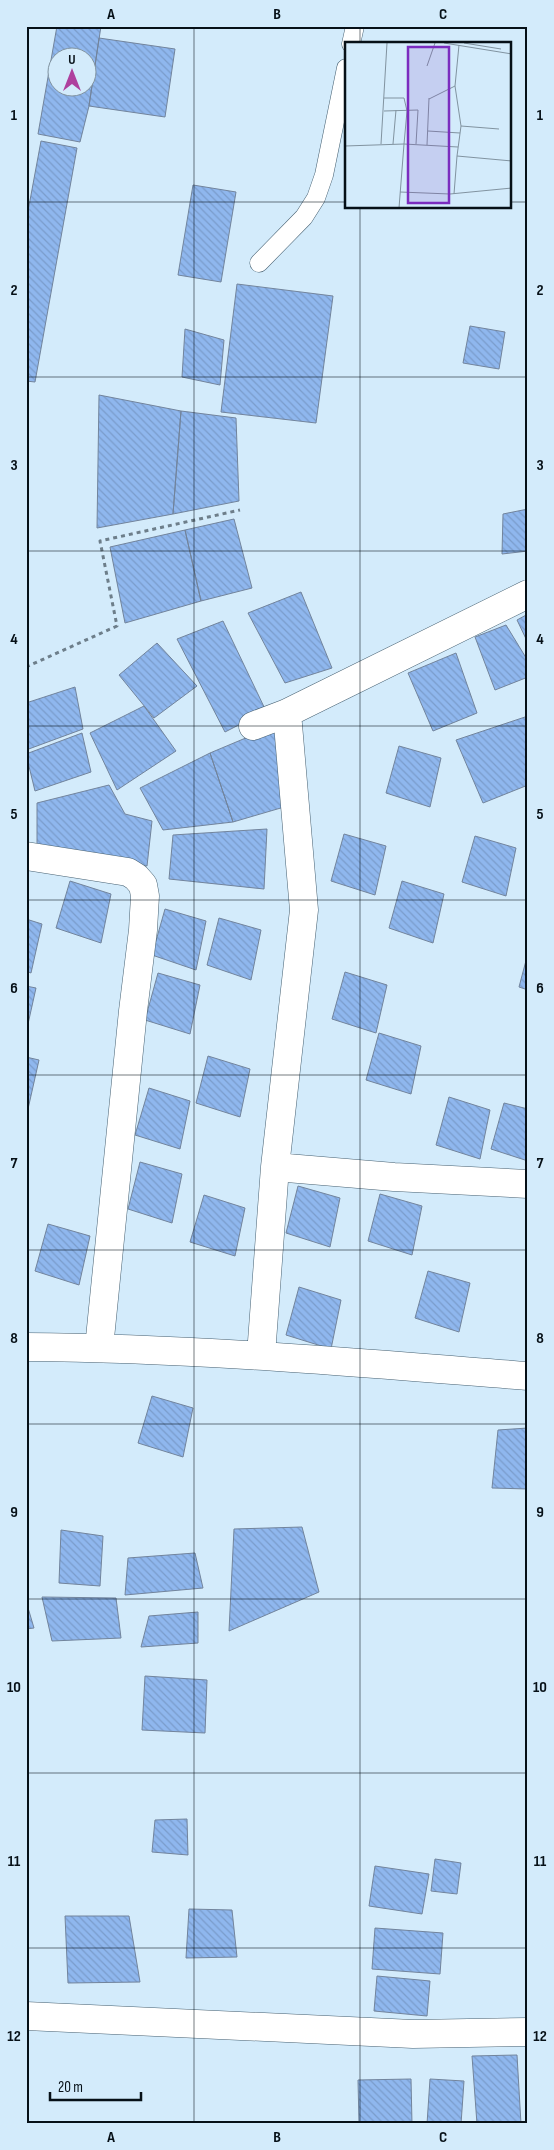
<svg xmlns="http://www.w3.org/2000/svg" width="554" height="2150" viewBox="0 0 554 2150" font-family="'Sofia Sans Condensed',sans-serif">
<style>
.building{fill:url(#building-back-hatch);stroke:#72849c;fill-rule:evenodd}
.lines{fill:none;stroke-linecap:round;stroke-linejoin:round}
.lane-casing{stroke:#476172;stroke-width:19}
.street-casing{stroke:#476172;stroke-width:29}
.path{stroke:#6d7e8a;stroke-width:3;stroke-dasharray:4 4;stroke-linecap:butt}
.lane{stroke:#fff;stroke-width:18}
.street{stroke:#fff;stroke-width:28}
.grid{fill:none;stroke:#061017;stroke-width:1;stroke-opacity:0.55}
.inset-road{fill:none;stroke:#8193a0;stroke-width:1}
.view{fill:#7b2cbf;fill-opacity:0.15;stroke:#7b2cbf;stroke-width:2.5}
.inset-edge{fill:none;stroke:#061017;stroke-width:2.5}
.neatline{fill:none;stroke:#061017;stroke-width:2}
.grid-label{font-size:16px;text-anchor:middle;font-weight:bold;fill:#061017}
</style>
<defs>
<pattern id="building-back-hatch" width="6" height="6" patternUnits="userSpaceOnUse" patternTransform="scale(1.25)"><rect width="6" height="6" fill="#8fb7ee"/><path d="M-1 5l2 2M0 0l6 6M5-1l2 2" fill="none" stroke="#7a9ccb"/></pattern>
</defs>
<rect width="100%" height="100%" fill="#d3ebfb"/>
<!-- building -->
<path class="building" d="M57,26H101L89,106L80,142L38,134ZM58,58H88V88H58Z
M99,38L175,49L165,117L89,106Z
M41,141L77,148L35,382L26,381V222Z
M193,185L236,192L221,282L178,275Z
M237,284L333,296L316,423L221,412Z
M470,326L505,332L499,369L463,363Z
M185,329L224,340L220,385L182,377Z
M99,395L181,411L173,514L97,528Z
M181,411L236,418L239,501L173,514Z
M528,509V551L502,554L503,514Z
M234,519L252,588L201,601L185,530Z
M185,530L201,601L125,623L110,547Z
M301,592L332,668L285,683L248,613Z
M528,614V643L517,620Z
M223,621L266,711L225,732L177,639Z
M506,625L528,661V677L495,690L475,637Z
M157,643L197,686L154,718L119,675Z
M456,653L477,713L433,731L408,673Z
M75,687L83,729L26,750V703Z
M144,706L176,751L117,790L90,733Z
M528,716V785L483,803L456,740Z
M279,724L291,805L233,822L210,753Z
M82,733L91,772L35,791L26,754Z
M399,746L441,758L430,807L386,793Z
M210,753L233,822L163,830L140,788Z
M109,785L125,814L152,821L147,866L37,852V803Z
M267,829L264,889L169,879L173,835Z
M344,834L386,846L375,895L331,881Z
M475,836L516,848L506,896L462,882Z
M70,881L111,894L101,943L56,928Z
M402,881L444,894L433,943L389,928Z
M165,909L206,921L196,970L152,955Z
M219,918L261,930L251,980L207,965Z
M26,919L42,924L31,973L26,971Z
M528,953V990L519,987Z
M345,972L387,985L376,1033L332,1019Z
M158,973L200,985L190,1034L145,1020Z
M26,986L36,988L26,1033Z
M379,1033L421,1046L411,1094L366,1080Z
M208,1056L250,1069L240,1117L196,1103Z
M26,1057L39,1060L28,1109L26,1108Z
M149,1088L190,1101L180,1149L135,1135Z
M449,1097L490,1110L480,1159L436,1145Z
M504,1103L528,1109V1161L491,1149Z
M140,1162L182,1174L172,1223L128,1209Z
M298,1186L340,1198L330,1247L286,1233Z
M380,1194L422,1206L412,1255L368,1241Z
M204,1195L245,1208L235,1256L190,1242Z
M48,1224L90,1236L79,1285L35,1271Z
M428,1271L470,1283L459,1332L415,1318Z
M299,1287L341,1300L331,1349L286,1335Z
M152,1396L193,1408L183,1457L138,1443Z
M528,1428V1489L492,1488L498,1430Z
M302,1527L319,1592L229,1631L234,1529Z
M61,1530L103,1536L100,1586L59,1583Z
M195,1553L203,1588L125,1595L128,1558Z
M42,1597L116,1598L121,1638L52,1641Z
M26,1601L34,1628L26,1629Z
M198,1612V1643L141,1647L149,1616Z
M145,1676L207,1680L205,1733L142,1730Z
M187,1819L188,1855L152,1852L155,1820Z
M435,1859L461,1863L457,1894L431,1891Z
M375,1866L429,1874L422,1914L369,1906Z
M189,1909L232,1910L237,1957L186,1958Z
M65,1916H129L140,1982L68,1983Z
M375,1928L443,1933L440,1974L372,1969Z
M377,1976L430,1981L427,2016L374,2011Z
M517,2055L521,2124H477L472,2056Z
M411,2079L412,2124H359L358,2080Z
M430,2079L464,2081L461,2124H427Z"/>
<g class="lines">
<!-- lane casing -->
<g class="lane-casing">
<path id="lane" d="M351,44L355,26
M259,263L304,217L316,198L324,175L346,68"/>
</g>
<!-- street casing -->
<g class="street-casing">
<path id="street" d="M253,726L287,713L528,594
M26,856L128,872L136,877L143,885L145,896L143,930L133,1011L99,1348
M275,1167L394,1177L528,1184
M26,1347C194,1348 361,1363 528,1376
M261,1355L275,1167L304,910L287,713
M26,2016L413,2034L528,2032"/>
</g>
<!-- path -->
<path class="path" d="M26,667L117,626L100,541L240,510"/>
<!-- lane -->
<use href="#lane" class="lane"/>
<!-- street -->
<use href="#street" class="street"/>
</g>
<!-- grid -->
<path class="grid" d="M194,26V2124M360,26V44M26,202H346M510,202H528M360,208V2124M26,377H528M26,551H528M26,726H528M26,900H528M26,1075H528M26,1250H528M26,1424H528M26,1599H528M26,1773H528M26,1948H528"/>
<!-- overview -->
<g transform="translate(345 42)">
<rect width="166" height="166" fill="#d3ebfb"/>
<path class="inset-road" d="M99,1L167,12M119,1L156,7M114,3L110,44L116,84L112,114L167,119M82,24L90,1M84,57L110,44M39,69L73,68L71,102M116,84L154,87M83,89L115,91M36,102L42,1M48,102L51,68M82,103L84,56M0,104L59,102L62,69L59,56H39M55,150L105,152L167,146M109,152L112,114M54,166L59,102L113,105"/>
<path class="view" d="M63,5H104V161H63Z"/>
<rect width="166" height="166" class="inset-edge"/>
</g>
<!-- border -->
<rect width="554" height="2150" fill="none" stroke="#d3ebfb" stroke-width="55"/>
<!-- north arrow -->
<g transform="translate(72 72)"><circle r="24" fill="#d3ebfb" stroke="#8193a0"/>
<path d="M0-4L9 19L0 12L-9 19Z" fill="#ae409e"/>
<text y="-8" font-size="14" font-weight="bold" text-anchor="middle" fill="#061017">U</text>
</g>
<!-- scale -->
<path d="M50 2092v8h91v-8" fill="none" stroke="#061017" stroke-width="2.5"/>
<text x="58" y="2092" font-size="15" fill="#061017" stroke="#d3ebfb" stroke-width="4" paint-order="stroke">20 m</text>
<rect x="28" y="28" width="498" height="2094" class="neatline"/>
<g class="grid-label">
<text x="111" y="19">A</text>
<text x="277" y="19">B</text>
<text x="443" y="19">C</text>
<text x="14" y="120">1</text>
<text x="540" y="120">1</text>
<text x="14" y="295">2</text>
<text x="540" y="295">2</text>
<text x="14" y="470">3</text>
<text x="540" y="470">3</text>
<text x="14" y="644">4</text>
<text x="540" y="644">4</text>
<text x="14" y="819">5</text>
<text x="540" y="819">5</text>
<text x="14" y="993">6</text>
<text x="540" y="993">6</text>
<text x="14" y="1168">7</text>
<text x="540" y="1168">7</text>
<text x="14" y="1343">8</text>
<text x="540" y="1343">8</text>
<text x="14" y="1517">9</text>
<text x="540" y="1517">9</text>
<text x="14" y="1692">10</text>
<text x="540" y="1692">10</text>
<text x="14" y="1866">11</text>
<text x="540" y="1866">11</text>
<text x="14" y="2041">12</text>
<text x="540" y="2041">12</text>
<text x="111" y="2142">A</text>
<text x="277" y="2142">B</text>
<text x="443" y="2142">C</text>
</g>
</svg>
